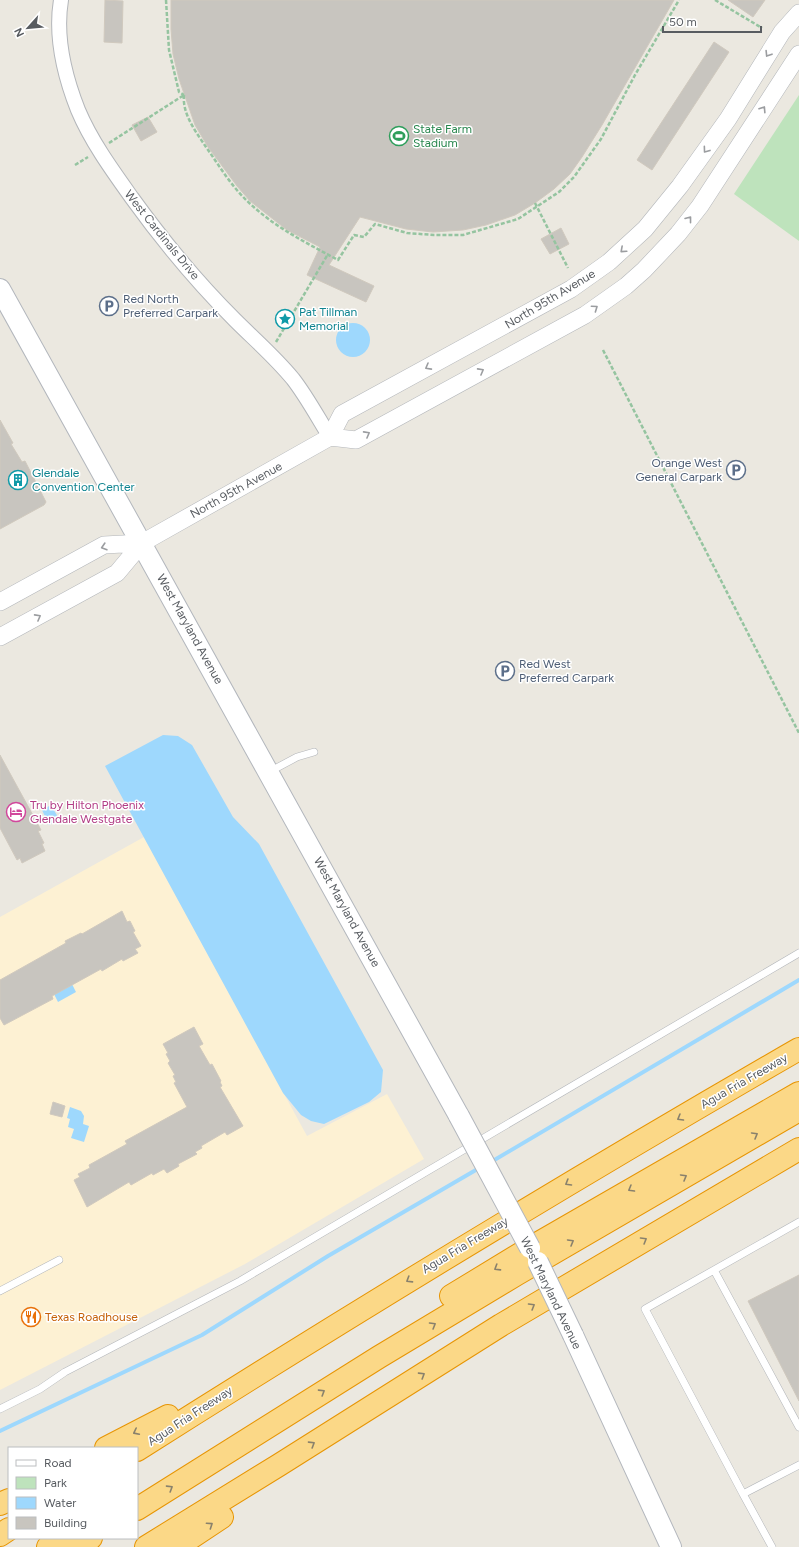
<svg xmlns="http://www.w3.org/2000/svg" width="799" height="1547" font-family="Figtree,sans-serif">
<rect width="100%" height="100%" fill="#ebe8e0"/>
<!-- commercial -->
<path fill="#fdf1d3" d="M144,837L307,1136L387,1094L424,1159L245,1264L0,1390V917Z"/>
<!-- green -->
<path fill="#bee3bc" d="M799,95V241L734,194Z"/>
<!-- water -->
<path fill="#9ed8fd" d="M336 340a17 17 0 1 1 34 0a17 17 0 1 1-34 0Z
M163,735L178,736L192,745L233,817L259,844L383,1070L381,1092L369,1102L324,1124L311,1121L301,1115L283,1093L105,766Z
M51,805L59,819L49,825L42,810Z
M71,982L76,992L58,1002L53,992Z
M70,1107L81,1111L84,1116L83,1124L89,1126L84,1142L71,1138L74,1129L68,1127L70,1119L67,1118Z"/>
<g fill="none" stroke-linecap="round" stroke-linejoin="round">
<!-- stream -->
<path stroke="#9ed8fd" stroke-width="4" d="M491,1162L799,980
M0,1431L202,1335L328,1256L481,1167"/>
</g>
<!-- building -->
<path fill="#c8c5bf" stroke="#d0c9be" d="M105,0L123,1L122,43L104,42Z
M171,0H674L602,125L582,157L570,174L554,189L535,203L515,215L486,225L463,230L433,232L406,229L360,217L329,265L374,286L366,302L307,275L320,247L287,230L250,201L237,186L208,147L195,125L179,79L173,54L171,29Z
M728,0H765L753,17Z
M714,42L729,52L652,170L637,160Z
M148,117L157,132L141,141L132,125Z
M561,228L569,244L550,254L541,239Z
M0,420L13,443L11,444L22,462L25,461L46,502L44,505L0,529Z
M0,755L41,830L38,831L44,843L42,844L45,851L22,863L20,858L17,860L0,828Z
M122,911L127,922L130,921L135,931L133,932L141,946L135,949L138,953L123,961L122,959L102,971L101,969L52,996L53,999L4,1025L0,1018V980L66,943L65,941L81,933L82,934Z
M194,1027L203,1044L199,1046L210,1065L212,1064L221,1081L220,1082L222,1086L220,1087L243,1126L227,1135L225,1132L201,1146L202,1148L195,1152L197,1154L178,1164L179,1166L167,1173L164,1169L153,1175L152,1173L131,1185L129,1182L87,1207L74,1180L80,1177L78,1174L90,1168L89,1165L127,1144L125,1141L187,1107L174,1083L176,1082L173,1076L175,1075L168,1063L170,1061L166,1054L168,1053L163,1044Z
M53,1102L65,1106L62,1117L50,1114Z
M799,1275V1401L748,1301Z"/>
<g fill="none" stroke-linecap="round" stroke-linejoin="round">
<!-- service casing -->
<g stroke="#b3b6ba" stroke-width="8">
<path id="service" d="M269,772L297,757L314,752
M799,1222L645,1309L743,1494L799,1465
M714,1270L799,1427
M0,1291L59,1260
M0,1409L40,1389L65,1372L240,1281L799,953
M743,1494L772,1547"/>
</g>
<!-- minor casing -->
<g stroke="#b3b6ba" stroke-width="16">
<path id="minor" d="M61,0C55,36 65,77 78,110C91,141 112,170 132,198C163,241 197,282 235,320C255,340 275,357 293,379C307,397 318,418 330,437"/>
</g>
<!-- tertiary casing -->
<g stroke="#b3b6ba" stroke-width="18">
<path id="tertiary" d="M330,437L356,440L585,315L626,286L644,270L678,234L700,206L799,54
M0,602L104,545L142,543
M0,637L117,573L142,543L330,437L342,414L571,289L609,262L645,229L680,186L728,119L782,32L799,13"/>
</g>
<!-- secondary casing -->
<g stroke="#b3b7bd" stroke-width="22">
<path id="secondary" d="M0,289L459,1116
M573,1335L671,1547"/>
</g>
<!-- motorway casing -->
<g stroke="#e79504" stroke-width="24">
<path id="motorway" d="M451,1296L530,1248L799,1093
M106,1448L168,1416
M137,1450C355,1312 575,1178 799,1049
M0,1504L9,1500
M137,1509L379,1357L517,1274L799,1110
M0,1535L9,1529
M48,1547L62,1538
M77,1547L91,1538
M146,1547L279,1465L501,1325L799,1149
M177,1547L222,1517"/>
</g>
<!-- path -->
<path stroke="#95c4a0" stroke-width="2.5" stroke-dasharray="4 2" stroke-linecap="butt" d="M166,0L169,50L179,92L184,95
M715,0L762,28
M184,95C182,114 196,132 206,147C216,161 225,176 236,189C264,222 301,240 338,260L354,235L364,237L375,224L407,233L434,235H463L518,219L559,192L574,177L601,139L635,75L679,0
M109,143L184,95
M75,165L88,157
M535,203L568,268
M276,342L328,254
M603,350L799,733"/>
<!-- service -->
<use href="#service" stroke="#fff" stroke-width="7"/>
<!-- minor -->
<use href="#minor" stroke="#fff" stroke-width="14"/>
<!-- tertiary -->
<use href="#tertiary" stroke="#fff" stroke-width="17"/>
<!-- secondary -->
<use href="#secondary" stroke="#fff" stroke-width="20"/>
<!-- motorway -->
<use href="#motorway" stroke="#fbd887" stroke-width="22"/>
<!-- secondary-bridge casing -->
<g stroke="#b3b7bd" stroke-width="22" stroke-linecap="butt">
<path id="secondary-bridge" d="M459,1116L530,1248
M538,1262L573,1335"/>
</g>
<!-- secondary-bridge -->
<use href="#secondary-bridge" stroke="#fff" stroke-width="20"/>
</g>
<!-- one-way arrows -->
<defs><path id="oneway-chevron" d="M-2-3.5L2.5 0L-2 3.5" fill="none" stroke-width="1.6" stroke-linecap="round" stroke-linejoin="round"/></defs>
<g stroke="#9b9da0">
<use href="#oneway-chevron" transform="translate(768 54) rotate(122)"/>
<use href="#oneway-chevron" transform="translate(763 109) rotate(-57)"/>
<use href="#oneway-chevron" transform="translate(706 150) rotate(126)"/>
<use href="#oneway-chevron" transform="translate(689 219) rotate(-52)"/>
<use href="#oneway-chevron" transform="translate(623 250) rotate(138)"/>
<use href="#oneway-chevron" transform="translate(595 308) rotate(-35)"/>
<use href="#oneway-chevron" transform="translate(428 367) rotate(151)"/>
<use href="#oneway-chevron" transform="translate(481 371) rotate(-29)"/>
<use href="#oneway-chevron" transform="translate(367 434) rotate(-29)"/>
<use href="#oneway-chevron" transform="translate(104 547) rotate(163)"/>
<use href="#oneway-chevron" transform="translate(38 617) rotate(-29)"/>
</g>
<g stroke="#89816c">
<use href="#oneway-chevron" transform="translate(680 1118) rotate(150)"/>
<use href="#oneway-chevron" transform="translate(755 1135) rotate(-30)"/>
<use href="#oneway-chevron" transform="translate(684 1177) rotate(-30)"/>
<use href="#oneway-chevron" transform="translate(568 1183) rotate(149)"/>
<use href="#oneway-chevron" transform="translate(631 1189) rotate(150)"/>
<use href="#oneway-chevron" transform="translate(644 1240) rotate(-31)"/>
<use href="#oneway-chevron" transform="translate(571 1242) rotate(-30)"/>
<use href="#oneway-chevron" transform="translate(497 1268) rotate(148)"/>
<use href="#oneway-chevron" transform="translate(409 1280) rotate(148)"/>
<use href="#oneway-chevron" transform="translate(532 1306) rotate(-31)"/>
<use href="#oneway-chevron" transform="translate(433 1325) rotate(-31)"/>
<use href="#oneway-chevron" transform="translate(422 1375) rotate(-32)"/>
<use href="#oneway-chevron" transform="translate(322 1392) rotate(-32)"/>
<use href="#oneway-chevron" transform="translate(136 1432) rotate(153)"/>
<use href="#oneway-chevron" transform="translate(312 1444) rotate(-32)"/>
<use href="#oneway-chevron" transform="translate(170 1488) rotate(-32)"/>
<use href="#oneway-chevron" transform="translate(210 1525) rotate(-34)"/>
</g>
<!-- icons -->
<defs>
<g id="stadium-ring" transform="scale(1)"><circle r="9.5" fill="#fff" stroke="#2e9e5b" stroke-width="1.5"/><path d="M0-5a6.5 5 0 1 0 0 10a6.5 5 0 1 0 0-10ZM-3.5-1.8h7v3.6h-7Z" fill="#2e9e5b"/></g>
<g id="parking-ring" transform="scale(1)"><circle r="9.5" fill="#fff" stroke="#5c6f8a" stroke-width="1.5"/><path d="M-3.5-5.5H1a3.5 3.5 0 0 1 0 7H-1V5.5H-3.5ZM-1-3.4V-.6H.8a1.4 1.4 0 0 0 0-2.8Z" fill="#5c6f8a"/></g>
<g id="sight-ring" transform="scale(1)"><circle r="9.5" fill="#fff" stroke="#0f9aa8" stroke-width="1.5"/><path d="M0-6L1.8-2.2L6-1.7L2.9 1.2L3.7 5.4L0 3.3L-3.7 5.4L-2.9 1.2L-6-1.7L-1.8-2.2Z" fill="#0f9aa8"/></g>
<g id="building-ring" transform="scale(1)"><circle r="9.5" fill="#fff" stroke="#0f9aa8" stroke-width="1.5"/><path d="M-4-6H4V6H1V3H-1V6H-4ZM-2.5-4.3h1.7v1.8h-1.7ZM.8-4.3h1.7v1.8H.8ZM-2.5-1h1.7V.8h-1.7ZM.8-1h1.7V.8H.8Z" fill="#0f9aa8"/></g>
<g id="hotel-ring" transform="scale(1)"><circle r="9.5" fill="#fff" stroke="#d1479c" stroke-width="1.5"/><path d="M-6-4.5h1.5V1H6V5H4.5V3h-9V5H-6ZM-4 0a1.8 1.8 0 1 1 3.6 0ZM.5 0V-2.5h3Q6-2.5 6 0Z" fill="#d1479c"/></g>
<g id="restaurant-ring" transform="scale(1)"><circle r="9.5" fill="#fff" stroke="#e8710a" stroke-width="1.5"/><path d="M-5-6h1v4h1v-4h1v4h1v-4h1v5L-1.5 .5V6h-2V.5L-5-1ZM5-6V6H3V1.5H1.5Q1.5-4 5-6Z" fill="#e8710a"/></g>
</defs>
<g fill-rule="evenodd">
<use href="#stadium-ring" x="399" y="136"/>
<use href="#parking-ring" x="109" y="306"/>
<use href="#sight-ring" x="285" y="319"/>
<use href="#parking-ring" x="736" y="470"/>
<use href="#building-ring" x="18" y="480"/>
<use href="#parking-ring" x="505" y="671"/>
<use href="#hotel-ring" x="16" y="812"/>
<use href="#restaurant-ring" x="31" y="1317"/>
</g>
<g text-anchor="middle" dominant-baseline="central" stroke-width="3" stroke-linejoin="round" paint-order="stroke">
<!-- leisure labels -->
<g font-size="12" fill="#27864d" stroke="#fff" text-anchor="start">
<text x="413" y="129">State Farm<tspan x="413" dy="14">Stadium</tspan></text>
</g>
<!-- street labels -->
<g font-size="12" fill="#585c61" stroke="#fff">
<text transform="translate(162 235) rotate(51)">West Cardinals Drive</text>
<text transform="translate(550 299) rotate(-31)">North 95th Avenue</text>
<text transform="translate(236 490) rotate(-29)">North 95th Avenue</text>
<text transform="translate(190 629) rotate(61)">West Maryland Avenue</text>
<text transform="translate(347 912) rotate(61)">West Maryland Avenue</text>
<text transform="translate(744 1081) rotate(-30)">Agua Fria Freeway</text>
<text transform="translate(465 1245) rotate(-31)">Agua Fria Freeway</text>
<text transform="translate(551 1293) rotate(64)">West Maryland Avenue</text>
<text transform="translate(190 1416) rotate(-33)">Agua Fria Freeway</text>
</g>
<!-- service labels -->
<g font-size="12" fill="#4e5e75" stroke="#fff" text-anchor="start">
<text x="123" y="299">Red North<tspan x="123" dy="14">Preferred Carpark</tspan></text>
<text x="722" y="463" text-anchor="end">Orange West<tspan x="722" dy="14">General Carpark</tspan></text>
<text x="519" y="664">Red West<tspan x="519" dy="14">Preferred Carpark</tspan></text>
</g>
<!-- culture labels -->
<g font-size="12" fill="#0d838f" stroke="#fff" text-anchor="start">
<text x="299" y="312">Pat Tillman<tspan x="299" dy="14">Memorial</tspan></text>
<text x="32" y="473">Glendale<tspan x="32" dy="14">Convention Center</tspan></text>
</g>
<!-- hotel labels -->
<g font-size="12" fill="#b23c85" stroke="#fff" text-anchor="start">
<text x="30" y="805">Tru by Hilton Phoenix<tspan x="30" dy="14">Glendale Westgate</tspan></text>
</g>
<!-- food labels -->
<g font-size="12" fill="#c56008" stroke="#fff" text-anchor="start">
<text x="45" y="1317">Texas Roadhouse</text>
</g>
</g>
<!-- legend -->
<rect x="8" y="1447" width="130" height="92" fill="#ffffff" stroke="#bcbec0"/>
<rect x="16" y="1460" width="20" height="6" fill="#ffffff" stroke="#bcbec0"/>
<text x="44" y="1467" font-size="12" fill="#585c61">Road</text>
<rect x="16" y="1477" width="20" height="12" fill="#bee3bc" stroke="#bcbec0"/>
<text x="44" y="1487" font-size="12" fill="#585c61">Park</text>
<rect x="16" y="1497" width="20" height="12" fill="#9ed8fd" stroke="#bcbec0"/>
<text x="44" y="1507" font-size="12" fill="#585c61">Water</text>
<rect x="16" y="1517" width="20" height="12" fill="#c8c5bf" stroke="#bcbec0"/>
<text x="44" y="1527" font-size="12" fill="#585c61">Building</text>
<!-- north arrow -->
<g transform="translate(28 28) rotate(243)" stroke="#ffffff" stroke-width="3" paint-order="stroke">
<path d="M0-3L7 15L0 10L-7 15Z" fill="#585c61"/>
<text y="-6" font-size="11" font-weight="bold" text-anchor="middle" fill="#585c61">N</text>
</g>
<!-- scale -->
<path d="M663 26v6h98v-6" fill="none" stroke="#585c61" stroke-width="2"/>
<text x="669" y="26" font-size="12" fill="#585c61" stroke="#ffffff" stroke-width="3" paint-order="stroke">50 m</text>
</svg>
